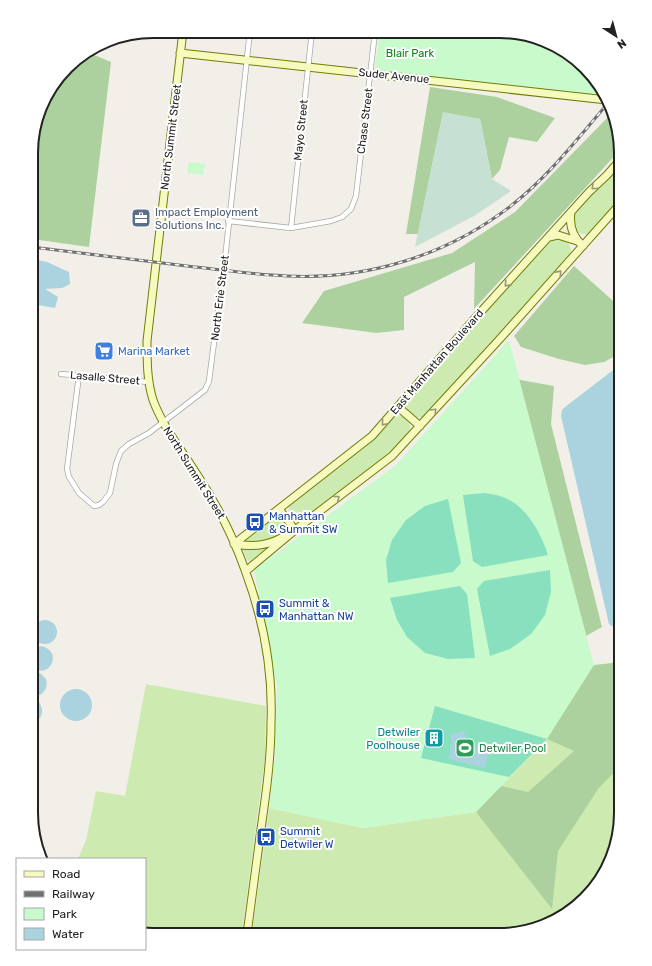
<svg xmlns="http://www.w3.org/2000/svg" width="652" height="966" font-family="Rubik,sans-serif">
<rect width="100%" height="100%" fill="#f2efe9"/>
<!-- grass -->
<path fill="#cdebb0" d="M621,164V198C614,207 600,226 592,232C584,237 577,233 573,227L574,213Z
M556,238C567,239 571,243 571,255L487,349L423,417L416,418C410,414 402,409 406,402L547,243Z
M399,416L403,417L408,420L410,426V432L393,450L382,460L306,518C294,525 284,515 291,503L375,438L392,419Z
M276,518L282,521L285,526L284,534L272,540L244,543L243,541L272,519Z
M275,544L253,562H250L247,560L243,550V548L258,549Z
M146,684L266,706L265,758L242,934H145V859H78L86,840L96,791L125,796Z
M621,737V821L600,881L573,910L546,926L499,935L252,934L269,808L363,828L476,812L547,739Z"/>
<!-- forest -->
<path fill="#add19e" d="M92,54L111,62L89,247L32,239V137L47,92L72,62Z
M430,87L497,97L555,118L537,142L509,137L500,170L492,179L480,119L443,113L418,234H406Z
M613,112L620,150L474,309L475,262L404,297V330L376,333L302,323L324,291L452,253L515,212Z
M574,266L621,308V353L604,362L585,365L559,359L521,347L514,336Z
M493,375L554,386L551,424L602,627L570,645Z
M621,662V765L598,789L558,851L552,909L476,812L501,786L528,792L574,751L547,739L499,725L594,665Z"/>
<!-- wetland -->
<path fill="#c6e0d4" d="M443,112L480,119L492,179L511,191L474,216L415,247Z"/>
<!-- park -->
<path fill="#c8facc" d="M379,32H515L573,56L605,98L441,81V78L375,70Z
M189,162L205,164L203,175L187,173Z
M509,340L594,665L547,739L476,812L363,828L269,808L275,758L277,687L254,570L396,465Z"/>
<!-- pitch -->
<path fill="#88e0be" d="M484,493C491,494 499,495 505,498C527,507 541,533 548,555L482,567L473,561L463,495Z
M448,499L461,563L453,572L388,583L386,560L392,540L406,520L425,506Z
M550,570L551,592L545,615L531,634L510,649L490,656L477,589L484,581Z
M460,586L467,594L475,658L448,659L425,653L407,637L397,620L390,598Z
M435,706L547,739L509,777L421,758Z"/>
<!-- water -->
<path fill="#aad3df" d="M32,259L47,262L69,272L70,284L62,288L45,289L58,297L55,308L32,304Z
M621,364V626C616,627 613,628 609,624L561,416L562,410L565,407Z
M33 632a12 12 0 1 1 24 0a12 12 0 1 1-24 0Z
M42,646C65,653 47,682 31,666V651L35,648Z
M31,672L40,673L46,679C49,689 42,698 31,696Z
M60 705a16 16 0 1 1 32 0a16 16 0 1 1-32 0Z
M32,698L39,702C45,711 42,721 31,723Z
M464,731L468,746L489,751L485,768L448,759L452,742L450,735Z"/>
<g fill="none" stroke-linecap="round" stroke-linejoin="round">
<!-- street casing -->
<g stroke="#a9a9a9" stroke-width="6">
<path id="street" d="M228,221L291,228L331,221L342,217L351,209L356,196L375,32
M291,228L312,31
M61,374L149,382
M79,375L67,469L69,477L79,493L94,506L99,505L103,502L110,493L116,464L121,451L129,444L149,433L205,390L209,381L226,250L250,31"/>
</g>
<!-- secondary casing -->
<g stroke="#707d05" stroke-width="9">
<path id="secondary" d="M183,31L147,341C147,361 147,381 153,400C163,427 181,449 196,473C216,503 233,536 245,570C263,618 273,672 271,723C271,759 266,794 261,829C256,864 252,899 247,934
M180,53L607,100
M571,212C569,225 573,237 583,246
M549,237L558,235L577,241
M398,407L420,426
M279,509L295,530
M234,544L372,436L477,316L589,192L607,175L621,159
M234,544C253,547 267,546 283,537
M246,571L295,530L392,456L497,342L621,203"/>
</g>
<!-- street -->
<use href="#street" stroke="#fff" stroke-width="4.5"/>
<!-- secondary -->
<use href="#secondary" stroke="#f7fabf" stroke-width="7"/>
<!-- rail casing -->
<g stroke="#707070" stroke-width="3">
<path id="rail" d="M32,247C86,254 140,260 195,267C225,270 256,275 287,276C368,280 448,255 512,205C549,176 578,138 609,102"/>
</g>
<!-- rail -->
<use href="#rail" stroke="#fff" stroke-width="1.5" stroke-dasharray="4.5" stroke-linecap="butt"/>
</g>
<!-- one-way arrows -->
<defs><path id="oneway-chevron" d="M-2-3.5L2.5 0L-2 3.5" fill="none" stroke-width="1.6" stroke-linecap="round" stroke-linejoin="round"/></defs>
<g stroke="#979978">
<use href="#oneway-chevron" transform="translate(594 187) rotate(137)"/>
<use href="#oneway-chevron" transform="translate(559 273) rotate(-48)"/>
<use href="#oneway-chevron" transform="translate(507 284) rotate(132)"/>
<use href="#oneway-chevron" transform="translate(434 411) rotate(-47)"/>
<use href="#oneway-chevron" transform="translate(384 423) rotate(131)"/>
<use href="#oneway-chevron" transform="translate(337 498) rotate(-38)"/>
</g>
<!-- icons -->
<defs>
<g id="office-square" transform="scale(1)"><rect x="-9" y="-9" width="18" height="18" rx="4" fill="#5c6f8a" stroke="#fff"/><path d="M-6-3h4V-5.5h4V-3h4V5H-6ZM-1-4.5V-3h2v-1.5ZM-6 0V1H6V0Z" fill="#fff"/></g>
<g id="supermarket-square" transform="scale(1)"><rect x="-9" y="-9" width="18" height="18" rx="4" fill="#3f7fe0" stroke="#fff"/><path d="M-6-5.5h2.5l.6 2H6L4.5 2H-2.5L-4.4-4H-6ZM-1.5 3.2a1.3 1.3 0 1 0 .1 0ZM3 3.2a1.3 1.3 0 1 0 .1 0Z" fill="#fff"/></g>
<g id="bus-square" transform="scale(1)"><rect x="-9" y="-9" width="18" height="18" rx="4" fill="#1a4fb4" stroke="#fff"/><path d="M-5-6H5V4H4V6H2V4H-2V6H-4V4H-5ZM-3.5-4V0h7V-4ZM-3.5 1.2v1.5H-2V1.2ZM2 1.2v1.5H3.5V1.2Z" fill="#fff"/></g>
<g id="building-square" transform="scale(1)"><rect x="-9" y="-9" width="18" height="18" rx="4" fill="#0f9aa8" stroke="#fff"/><path d="M-4-6H4V6H1V3H-1V6H-4ZM-2.5-4.3h1.7v1.8h-1.7ZM.8-4.3h1.7v1.8H.8ZM-2.5-1h1.7V.8h-1.7ZM.8-1h1.7V.8H.8Z" fill="#fff"/></g>
<g id="stadium-square" transform="scale(1)"><rect x="-9" y="-9" width="18" height="18" rx="4" fill="#2e9e5b" stroke="#fff"/><path d="M0-5a6.5 5 0 1 0 0 10a6.5 5 0 1 0 0-10ZM-3.5-1.8h7v3.6h-7Z" fill="#fff"/></g>
</defs>
<g fill-rule="evenodd">
<use href="#office-square" x="141" y="218"/>
<use href="#supermarket-square" x="104" y="351"/>
<use href="#bus-square" x="255" y="522"/>
<use href="#bus-square" x="265" y="609"/>
<use href="#building-square" x="434" y="738"/>
<use href="#stadium-square" x="465" y="748"/>
<use href="#bus-square" x="266" y="837"/>
</g>
<g text-anchor="middle" dominant-baseline="central" stroke-width="4" stroke-linejoin="round" paint-order="stroke">
<!-- park labels -->
<g font-size="11" fill="#0c8416" stroke="#fff">
<text x="410" y="53">Blair Park</text>
</g>
<!-- street labels -->
<g font-size="11" fill="#222" stroke="#fff">
<text transform="translate(394 76) rotate(6)">Suder Avenue</text>
<text transform="translate(365 121) rotate(-83)">Chase Street</text>
<text transform="translate(301 130) rotate(-84)">Mayo Street</text>
<text transform="translate(171 137) rotate(-83)">North Summit Street</text>
<text transform="translate(220 298) rotate(-83)">North Erie Street</text>
<text transform="translate(437 362) rotate(-49)">East Manhattan Boulevard</text>
<text transform="translate(105 378) rotate(5)">Lasalle Street</text>
<text transform="translate(194 473) rotate(58)">North Summit Street</text>
</g>
<!-- service labels -->
<g font-size="11" fill="#4e5e75" stroke="#fff" text-anchor="start">
<text x="155" y="212">Impact Employment<tspan x="155" dy="13">Solutions Inc.</tspan></text>
</g>
<!-- shop labels -->
<g font-size="11" fill="#366cbe" stroke="#fff" text-anchor="start">
<text x="118" y="351">Marina Market</text>
</g>
<!-- transit labels -->
<g font-size="11" fill="#164399" stroke="#fff" text-anchor="start">
<text x="269" y="516">Manhattan<tspan x="269" dy="13">&amp; Summit SW</tspan></text>
<text x="279" y="603">Summit &amp;<tspan x="279" dy="13">Manhattan NW</tspan></text>
<text x="280" y="831">Summit<tspan x="280" dy="13">Detwiler W</tspan></text>
</g>
<!-- culture labels -->
<g font-size="11" fill="#0d838f" stroke="#fff" text-anchor="end">
<text x="420" y="732">Detwiler<tspan x="420" dy="13">Poolhouse</tspan></text>
</g>
<!-- leisure labels -->
<g font-size="11" fill="#27864d" stroke="#fff" text-anchor="start">
<text x="479" y="748">Detwiler Pool</text>
</g>
</g>
<!-- crop -->
<path d="M0 0H652V966H0ZM153 38H499A115 115 0 0 1 614 153V813A115 115 0 0 1 499 928H153A115 115 0 0 1 38 813V153A115 115 0 0 1 153 38Z" fill="#fff" fill-rule="evenodd"/>
<path fill="none" stroke="#222" stroke-width="2" d="M153 38H499A115 115 0 0 1 614 153V813A115 115 0 0 1 499 928H153A115 115 0 0 1 38 813V153A115 115 0 0 1 153 38Z"/>
<!-- legend -->
<rect x="16" y="858" width="130" height="92" fill="#ffffff" stroke="#a7a7a7"/>
<rect x="24" y="871" width="20" height="6" fill="#f7fabf" stroke="#a7a7a7"/>
<text x="52" y="878" font-size="12" fill="#222222">Road</text>
<rect x="24" y="891" width="20" height="6" fill="#707070" stroke="#a7a7a7"/>
<text x="52" y="898" font-size="12" fill="#222222">Railway</text>
<rect x="24" y="908" width="20" height="12" fill="#c8facc" stroke="#a7a7a7"/>
<text x="52" y="918" font-size="12" fill="#222222">Park</text>
<rect x="24" y="928" width="20" height="12" fill="#aad3df" stroke="#a7a7a7"/>
<text x="52" y="938" font-size="12" fill="#222222">Water</text>
<!-- north arrow -->
<g transform="translate(616 36) rotate(144)" stroke="#ffffff" stroke-width="3" paint-order="stroke">
<path d="M0-3L7 15L0 10L-7 15Z" fill="#222222"/>
<text y="-6" font-size="11" font-weight="bold" text-anchor="middle" fill="#222222">N</text>
</g>
</svg>
